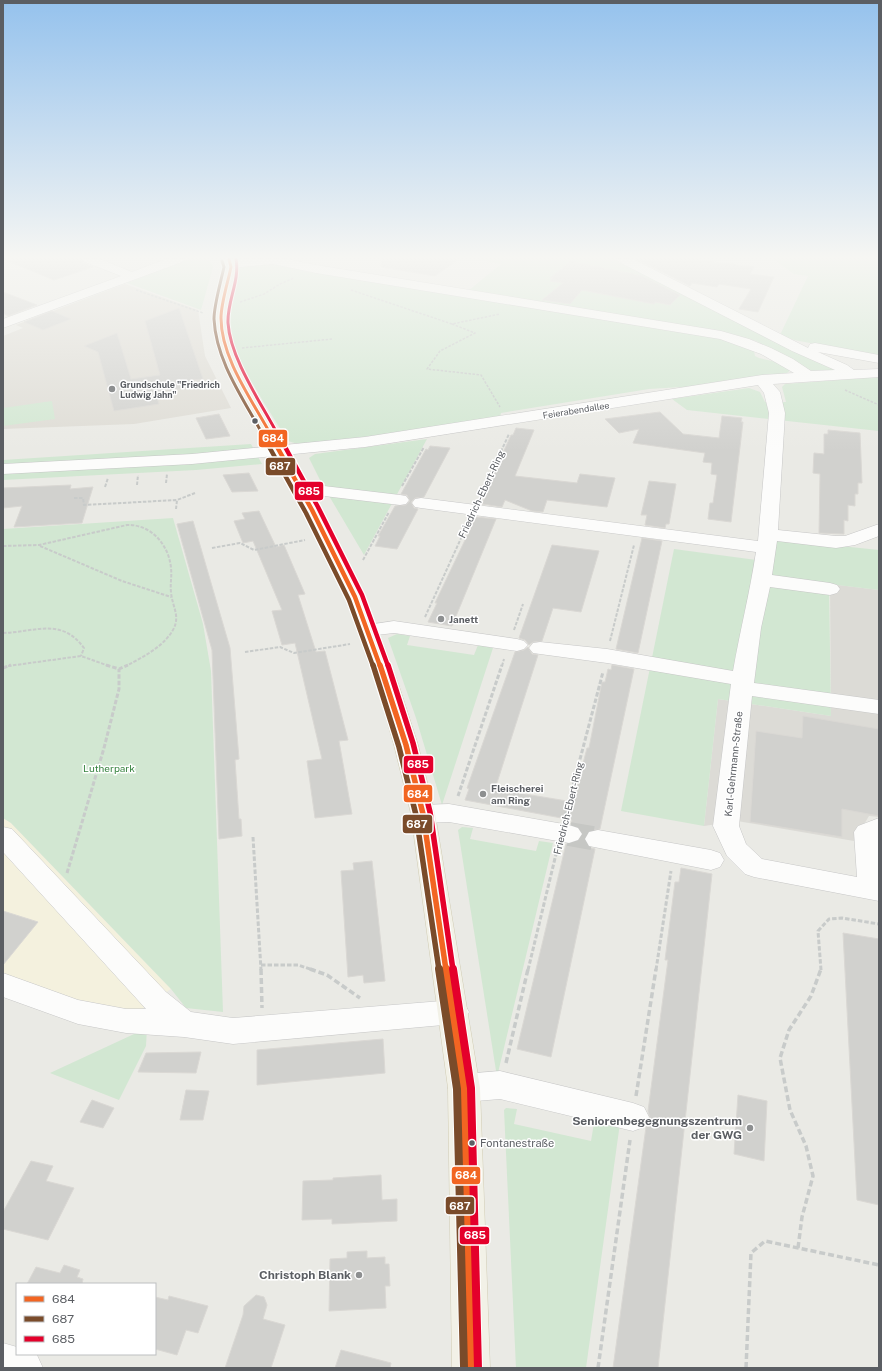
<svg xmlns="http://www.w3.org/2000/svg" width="882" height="1371" font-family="'Public Sans',sans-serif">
<rect width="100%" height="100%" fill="#eaeae5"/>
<!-- commercial -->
<path fill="#f4f1de" d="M3,818L11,823L171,989L139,1011L83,1002L3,975Z"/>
<!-- industrial -->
<path fill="#dcdbd6" d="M830,584L879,590V817L869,816L854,841L737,821L704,826L718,699L831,716Z"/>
<!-- education -->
<path fill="#dedcd5" d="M125,284L198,310L205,356L231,408L134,424L3,429V336L23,328L16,325Z"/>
<!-- green -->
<path fill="#d2e7d2" d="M190,259H205L210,261L213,267L201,310L127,283Z
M476,259H620L841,370L822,373L805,369L756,341L718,331L468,291L501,264Z
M773,259H879V356L794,340L780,335L808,276L794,274Z
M275,263L307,272L328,274L726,339L754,351L755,356L759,358L777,362L791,370L787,373L685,388L681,387L649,389L501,413L500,417C446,426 391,434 336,440C321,442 302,447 288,441C269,410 229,353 228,317C228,301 235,283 240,266Z
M879,377V431L687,410L672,399L749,388L760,392L765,402H786L782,387L785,384Z
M52,401L55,419L3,426V408Z
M427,439L364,555L322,484L309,458L315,454Z
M251,444L262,464L196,470L3,480V460Z
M173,518L203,624L211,671L223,1012L186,1008L171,989L11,823L3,818V529Z
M774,539L879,550V590L829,584L831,716L718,699L704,826L621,811L674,549L771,562Z
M397,634L410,636L407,645L474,655L478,645L493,648L442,805L416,718L388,638Z
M462,827L473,828L470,839L536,851L539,841L553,843L497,1077L458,830Z
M147,1028L146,1046L119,1100L50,1073Z
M506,1108L517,1109L514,1124L591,1141L595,1117L620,1123L586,1368H516L504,1110Z"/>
<!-- building -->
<path fill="#d1d1ce" stroke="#dad8d4" d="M82,259L84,263L93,267L54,280L5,260Z
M382,259H459L435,276L381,267Z
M637,259H692L738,265L754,267L750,274L774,277L758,312L739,309L751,289L719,284L717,287L692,283L690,286Z
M571,261L642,276L680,295L670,305L655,302L654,304L582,290L570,304L542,300L563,283L550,281L553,278H550Z
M3,292L37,305L8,316L3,313Z
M179,308L203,379L193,380L196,387L155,392L159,404L114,411L98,352L84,346L117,333L131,379L160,375L145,321Z
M52,311L71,319L43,330L24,322Z
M660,412L683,434L719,438L722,416L742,418L741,422H743L731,522L708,519L710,503H713L717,475L711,474L712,463L703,462L705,453L633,443L639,429L619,433L605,419Z
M219,414L230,436L206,439L196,418Z
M516,428L534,430L515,476L577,483L580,474L615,478L607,507L547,500L543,512L532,511L505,500L502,507L482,504L486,495H484L511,435H513Z
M828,430L860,433L862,483H858V494H855V506L848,505V521L844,520V534L819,533L820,474L813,473L814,453L824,454V434H828Z
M430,446L450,448L424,497L415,498L411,502L414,508L418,509L397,549L375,546L380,536H378L395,506L406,505L410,501L407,495L401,494L426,449L428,450Z
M249,473L258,491L232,492L223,475Z
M649,481L676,484L669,524H666L665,528L645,525L647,515H641Z
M71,485L70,489L93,487L82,523L14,527L22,506L3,508V488Z
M259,511L276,547L284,545L305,594L298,595L316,652L325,651L348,740L339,741L352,814L315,818L307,761L322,759L295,643L282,645L272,611L282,610L253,541L243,543L234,521L245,519L242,513Z
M476,517L496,519L452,626L428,622L437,603H435Z
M193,521L230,648L239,759L235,760L239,819H241L242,836L219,839L212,650L177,524Z
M642,538L662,541L638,653L616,649Z
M552,545L599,551L581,612L553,608L542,641L533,642L529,645L525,640L519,638Z
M528,647L532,654L538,655L495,789L573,802L587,748H589L602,682H605L608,669L611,670L612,665L634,669L600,829L589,831L584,838L588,847L595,849L551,1057L517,1049L566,844L578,841L583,833L578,827L571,824L572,820L465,800L469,789L467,788L515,652L524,650Z
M803,716L879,729V816L842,809V837L750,822L756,731L802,738Z
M372,861L385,981L364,983L363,975L348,977L341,871L354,870L353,863Z
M681,868L712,874L658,1368H613L646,1127L650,1118L648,1111L668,960H665L675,882H679Z
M3,911L38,922L3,965Z
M843,933L879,939V1205L857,1200Z
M383,1039L385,1073L257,1085V1050Z
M201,1052L196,1073L138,1072L146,1053Z
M186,1090L209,1091L203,1120H180Z
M738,1095L767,1101L764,1161L734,1154Z
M92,1100L114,1108L103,1128L80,1122Z
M31,1161L53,1166L46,1181L74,1188L48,1240L3,1229V1212Z
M381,1175L382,1200L397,1199V1221L332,1224V1219L302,1220L303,1181L333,1180V1178Z
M367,1251V1258L385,1257V1264H389L390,1286H385L386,1308L329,1311L330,1259L347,1258V1252Z
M64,1265L80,1270L77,1277L83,1279L82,1284H27L36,1267L60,1273Z
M256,1295L264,1297L267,1305L263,1319L285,1325L271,1368H225L243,1315L244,1306Z
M169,1296L208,1306L198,1333L186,1330L177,1355L155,1349V1297L168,1300Z
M341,1350L391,1363L390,1368H335Z"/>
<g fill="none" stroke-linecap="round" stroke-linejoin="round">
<!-- minor-tunnel -->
<path stroke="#c6c7c4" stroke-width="24" stroke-dasharray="24 12" stroke-linecap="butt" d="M569,834L598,839"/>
<!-- minor casing -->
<g stroke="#c7c7c7" stroke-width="1">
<path id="minor" d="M83,259H100L132,272L166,259H184L182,262L3,328V319L121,276L85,262Z
M243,259H287L316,265L721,331L749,339L771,348L793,359L811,371L835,370L792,351L619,262L617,259H633L808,348L810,344L815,343L879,355V363L818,352L847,365L854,370L879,369V377L773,384L780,392L785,413L778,530L836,536H845L879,524V536L855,545L836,548L777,541L772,575L830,583L837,585L840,589L837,593L830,595L770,587L761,628L754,683L879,700V714L752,696L739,826L746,844L762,859L857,877L854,832L858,826L879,818V901L754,877L745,874L727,856L713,826L731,684L607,663L540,654L533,653L529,648L533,643L540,642L607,649L733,671C740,631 750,592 756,552L421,508L415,507L412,503L415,499L421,498L758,541L769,413L764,393L758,385L365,447L192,464L3,474V464L192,454L365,437L762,375L794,373L761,354L720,339L316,273L273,264L231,268L227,267L225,264L227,261Z
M324,486L400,495L406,496L409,500L406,504L400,505L324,496L301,497L295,496L292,492L295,488Z
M394,621L517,639L524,641L528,645L524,649L517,651L394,633L368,636L361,634L358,630L361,626Z
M449,804L569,825L578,828L582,834L578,840L569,843L449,822L423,823L414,820L411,814L414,808L423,805Z
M3,827L12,829L166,992L191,1012L233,1018L454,1000L464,1003L469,1012L464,1021L454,1024L233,1044L184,1037L126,1033L78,1024L3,997V973L78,1000L126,1009H146L3,852Z
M598,830L711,850L720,853L724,860L720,867L711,870L589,846L585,839L589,832Z
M500,1071L633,1103L644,1107L649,1117L644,1127L633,1131L500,1099L464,1102L453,1098L448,1088L453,1078L464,1074Z
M3,1343L17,1347V1354L37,1355L43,1368H3Z"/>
</g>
<!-- major casing -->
<g stroke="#d1ccb4" stroke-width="1">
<path id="major" d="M223,259H235L237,267L228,317L230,336L238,362L321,510L365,597L399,686L418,745L435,814L480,1088L490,1368H452L448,1088L411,814L394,745L377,686L345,597L303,510L224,362L216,336L214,317L225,267Z"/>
</g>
<!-- path-far3 -->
<path stroke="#c8cbca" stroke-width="1.5" stroke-dasharray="2.5 1.5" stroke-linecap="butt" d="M136,290L203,313
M351,290L452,324L500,314
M240,302L264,294L280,284L294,278
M452,324L475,333L440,351L427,369L481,375L500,407
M242,348L332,339
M845,390L879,405"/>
<!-- path-far2 -->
<path stroke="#c8cbca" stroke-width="2" stroke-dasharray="3.5 1.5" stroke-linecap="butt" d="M166,483L167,474
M137,485L138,475
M402,486L424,447
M105,487L108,478
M480,497L509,434
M74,498H83L84,505L177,500
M176,509L177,500L195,493
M3,546L39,545L127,525C151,524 169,545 171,568C172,576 170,584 171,592C172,606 180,615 174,628C165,646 143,657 126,666
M40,546L122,581L171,597
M212,548L240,543L254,550L305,540
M363,560L389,512
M425,617L468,523
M514,630L523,604
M3,633C36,632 61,617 84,648L81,656
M610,641L634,545
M245,652L280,647L294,653L350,644
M8,666L81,656L109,666
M502,666L504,659"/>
<!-- path-far1 -->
<path stroke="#c8cbca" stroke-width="3" stroke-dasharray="4.5 2" stroke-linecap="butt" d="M106,665L119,669L128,665
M3,668L11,665
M458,796L502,665
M565,816L603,672
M253,837L261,970
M67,873L104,748L119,689V669
M261,965H298L313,970
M528,970L557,850
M656,970L671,871
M821,970L818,931L829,919L842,918L879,924"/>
<!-- path -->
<path stroke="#c8cbca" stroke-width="3.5" stroke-dasharray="6 3" stroke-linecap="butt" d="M261,969L262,1008
M310,969L327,975L360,998
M506,1063L528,969
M636,1096L656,969
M798,1248L802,1217L813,1176L806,1146L790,1110L780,1058L789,1030L811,996L821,969
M598,1368L630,1140
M746,1368L751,1253L765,1241L879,1265"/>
<!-- minor -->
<use href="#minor" fill="#fcfcfb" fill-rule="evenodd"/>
<!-- major -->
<use href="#major" fill="#f2f1e7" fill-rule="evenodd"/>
<!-- bus-1-far3 casing -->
<g stroke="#fff" stroke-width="5">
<path id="bus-1-far3" d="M229,259L231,267C228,282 221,303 221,318C221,358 252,400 271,435"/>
</g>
<!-- bus-1-far2 casing -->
<g stroke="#fff" stroke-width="7">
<path id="bus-1-far2" d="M270,434L312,510L355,597L380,666"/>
</g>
<!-- bus-1-far1 casing -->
<g stroke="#fff" stroke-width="8">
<path id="bus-1-far1" d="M380,665L406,745L423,814L446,970"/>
</g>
<!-- bus-1 casing -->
<g stroke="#fff" stroke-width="10">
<path id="bus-1" d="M446,969L464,1088L471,1368"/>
</g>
<!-- bus-2-far3 casing -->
<g stroke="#fff" stroke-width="5">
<path id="bus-2-far3" d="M222,261L224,267C221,281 214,305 214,319C216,361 243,398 263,435"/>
</g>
<!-- bus-2-far2 casing -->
<g stroke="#fff" stroke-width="7">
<path id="bus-2-far2" d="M262,434L306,513L349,600L373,666"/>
</g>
<!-- bus-2-far1 casing -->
<g stroke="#fff" stroke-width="8">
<path id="bus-2-far1" d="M373,665L399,747L416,815L439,970"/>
</g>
<!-- bus-2 casing -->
<g stroke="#fff" stroke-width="10">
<path id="bus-2" d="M439,969L457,1089L464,1368"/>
</g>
<!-- bus-3-far3 casing -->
<g stroke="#fff" stroke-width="5">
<path id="bus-3-far3" d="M236,259C240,281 227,301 228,323C230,358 261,403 278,435"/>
</g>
<!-- bus-3-far2 casing -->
<g stroke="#fff" stroke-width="7">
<path id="bus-3-far2" d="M278,434L318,507L362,595L388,666"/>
</g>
<!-- bus-3-far1 casing -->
<g stroke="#fff" stroke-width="8">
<path id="bus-3-far1" d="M388,665L413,743L430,812L453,970"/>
</g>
<!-- bus-3 casing -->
<g stroke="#fff" stroke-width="10">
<path id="bus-3" d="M453,969L471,1088L478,1368"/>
</g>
<!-- bus-1-far3 -->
<use href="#bus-1-far3" stroke="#f26522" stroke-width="3"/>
<!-- bus-1-far2 -->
<use href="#bus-1-far2" stroke="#f26522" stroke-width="4.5"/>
<!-- bus-1-far1 -->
<use href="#bus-1-far1" stroke="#f26522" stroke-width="5.5"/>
<!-- bus-1 -->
<use href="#bus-1" stroke="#f26522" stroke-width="8"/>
<!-- bus-2-far3 -->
<use href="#bus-2-far3" stroke="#7a4b2a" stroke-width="3"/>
<!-- bus-2-far2 -->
<use href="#bus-2-far2" stroke="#7a4b2a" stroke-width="4.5"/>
<!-- bus-2-far1 -->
<use href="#bus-2-far1" stroke="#7a4b2a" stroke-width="5.5"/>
<!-- bus-2 -->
<use href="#bus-2" stroke="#7a4b2a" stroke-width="8"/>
<!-- bus-3-far3 -->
<use href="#bus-3-far3" stroke="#e4002b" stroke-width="3"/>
<!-- bus-3-far2 -->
<use href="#bus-3-far2" stroke="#e4002b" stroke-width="4.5"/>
<!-- bus-3-far1 -->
<use href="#bus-3-far1" stroke="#e4002b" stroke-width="5.5"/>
<!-- bus-3 -->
<use href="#bus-3" stroke="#e4002b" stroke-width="8"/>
</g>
<!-- sky -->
<linearGradient id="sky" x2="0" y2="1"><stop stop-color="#95c2ed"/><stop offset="0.57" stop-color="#f6f6f3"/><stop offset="1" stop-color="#f6f6f3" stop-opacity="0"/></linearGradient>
<rect width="882" height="451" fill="url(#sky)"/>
<!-- markers -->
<g fill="#8d8f90" stroke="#fff" stroke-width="1.5">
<circle cx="112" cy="389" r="4"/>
<circle cx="441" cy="619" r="4"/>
<circle cx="483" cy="794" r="4"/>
<circle cx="750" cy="1128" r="4"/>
<circle cx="359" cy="1275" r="4"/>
</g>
<g fill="#5b5e63" stroke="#fff" stroke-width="1.5">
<circle cx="255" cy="421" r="3.5"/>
<circle cx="472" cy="1143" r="3.5"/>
</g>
<g text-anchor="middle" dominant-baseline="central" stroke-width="3" stroke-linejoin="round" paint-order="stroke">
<!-- far-poi labels -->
<g font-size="9" font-weight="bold" fill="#5b5e63" stroke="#fff" text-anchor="start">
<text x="120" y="384">Grundschule "Friedrich<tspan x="120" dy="10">Ludwig Jahn"</tspan></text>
</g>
<!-- far-street labels -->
<g font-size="9" fill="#5b5e63" stroke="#fff">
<text transform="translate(576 410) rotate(-9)">Feierabendallee</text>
</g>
<!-- street labels -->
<g font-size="10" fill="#5b5e63" stroke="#fff">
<text transform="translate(481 494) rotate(-65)">Friedrich-Ebert-Ring</text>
<text transform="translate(733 764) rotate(-84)">Karl-Gehrmann-Straße</text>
<text transform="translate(568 808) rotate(-76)">Friedrich-Ebert-Ring</text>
</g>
<!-- poi labels -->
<g font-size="10" font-weight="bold" fill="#5b5e63" stroke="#fff" text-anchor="start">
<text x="449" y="619">Janett</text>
<text x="491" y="788">Fleischerei<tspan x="491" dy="12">am Ring</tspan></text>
</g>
<!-- park labels -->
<g font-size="10" fill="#388441" stroke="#fff">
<text x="109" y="768">Lutherpark</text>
</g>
<!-- near-bus labels -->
<g font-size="11" fill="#5b5e63" stroke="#fff" text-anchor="start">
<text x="480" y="1143">Fontanestraße</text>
</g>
<!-- near-poi labels -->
<g font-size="12" font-weight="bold" fill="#5b5e63" stroke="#fff" text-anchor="end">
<text x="742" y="1121">Seniorenbegegnungszentrum<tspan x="742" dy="14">der GWG</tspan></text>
<text x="351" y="1275">Christoph Blank</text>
</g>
</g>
<g stroke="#fff" stroke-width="1.5">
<rect x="258" y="429" width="30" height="19" rx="4" fill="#f26522"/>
<rect x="265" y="457" width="31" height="19" rx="4" fill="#7a4b2a"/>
<rect x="294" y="481" width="30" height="20" rx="4" fill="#e4002b"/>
<rect x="403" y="755" width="31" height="19" rx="4" fill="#e4002b"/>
<rect x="403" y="784" width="30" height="19" rx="4" fill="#f26522"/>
<rect x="402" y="814" width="31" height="20" rx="4" fill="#7a4b2a"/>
<rect x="451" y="1166" width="30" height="19" rx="4" fill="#f26522"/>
<rect x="445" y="1196" width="30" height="19" rx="4" fill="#7a4b2a"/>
<rect x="459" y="1226" width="31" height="19" rx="4" fill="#e4002b"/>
</g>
<g font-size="11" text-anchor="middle" font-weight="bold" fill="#fff">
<text x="273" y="442">684</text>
<text x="280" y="470">687</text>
<text x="309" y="495">685</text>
<text x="418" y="768">685</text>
<text x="418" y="798">684</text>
<text x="417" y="828">687</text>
<text x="466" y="1179">684</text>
<text x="460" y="1210">687</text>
<text x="475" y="1239">685</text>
</g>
<!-- border -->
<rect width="882" height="1371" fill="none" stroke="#5b5e63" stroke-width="8"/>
<!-- legend -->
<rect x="16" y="1283" width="140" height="72" fill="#ffffff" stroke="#bdbfc1"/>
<rect x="24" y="1296" width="20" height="6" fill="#f26522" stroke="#bdbfc1"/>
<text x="52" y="1303" font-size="12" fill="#5b5e63">684</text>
<rect x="24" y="1316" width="20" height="6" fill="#7a4b2a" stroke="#bdbfc1"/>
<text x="52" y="1323" font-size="12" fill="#5b5e63">687</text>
<rect x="24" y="1336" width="20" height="6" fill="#e4002b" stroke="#bdbfc1"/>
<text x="52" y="1343" font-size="12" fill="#5b5e63">685</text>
</svg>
